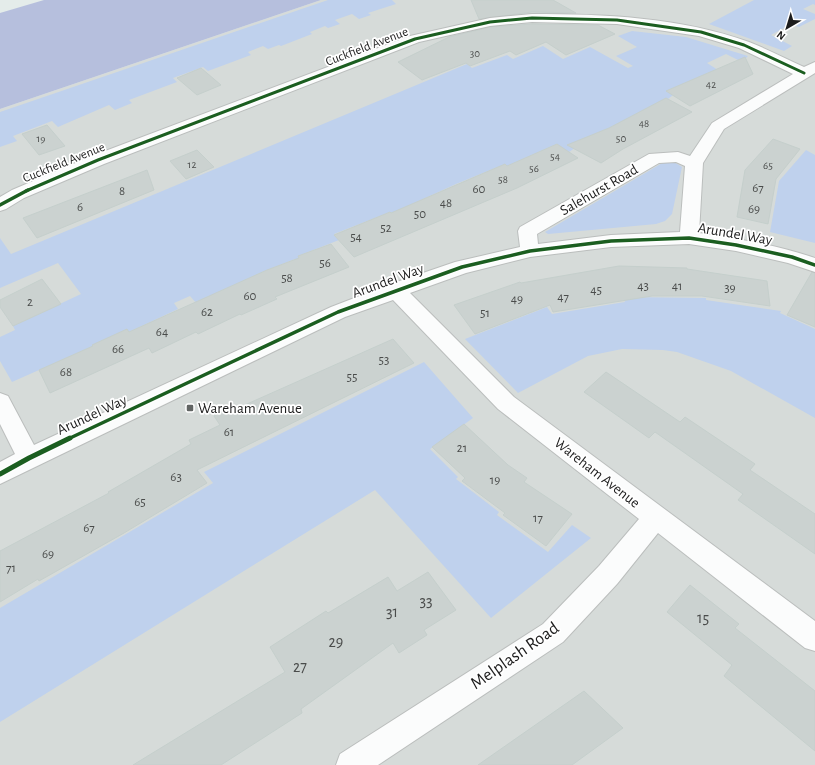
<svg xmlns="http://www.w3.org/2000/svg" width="815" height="765" font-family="'Alegreya Sans',sans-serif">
<rect width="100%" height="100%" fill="#e4ecea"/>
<!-- residential -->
<path fill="#d6dbd9" d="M321,0H815V765H0V109Z"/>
<!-- grass -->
<path fill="#bfd1ed" d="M328,0H392L396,4L368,13L371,15L359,19L352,14L335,20L340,24L328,28L325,26L310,32L312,34L281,46L279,45L268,49L263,46L248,52L251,55L208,71L203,67L173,78L177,82L129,100L132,103L115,110L109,105L58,127L52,121L13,136L17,141L0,147V112Z
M754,0H815V5L813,4L803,9L815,14V19L799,27L791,24L771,35L792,46L784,51L709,24Z
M632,31L686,37L748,56L742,62L726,54L707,63L718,70L667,91L673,95L668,99L666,98L620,124L597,133L569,152L557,144L514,163L509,168L505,164L456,184L399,210L392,213L390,212L334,234L339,240L298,256L300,260L296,261L295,259L262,272L263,275L258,277L256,275L197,304L190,296L174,303L178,309L129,332L127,329L93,345V346L12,382L0,361V337L15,330L13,326L81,294L58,263L0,288V238L11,254L467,64L472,68L507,55L513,59L543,46L563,59L590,47L628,68L633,66L616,56L637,47L618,36Z
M806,150L815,155V243L770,232L779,181Z
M664,162H674L682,167L672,214L665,221L656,224L559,233L548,234L545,232Z
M623,297L706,298V300L781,311L780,313L815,329V418L731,371L677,352L663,350L622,349L588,356L518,393L465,339L547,307L552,314L625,302Z
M424,362L473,418L430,449L458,477L456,479L499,512L497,515L548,552L572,525L591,538L491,618L375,490L0,722V608L213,483L204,472Z"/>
<!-- forest -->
<path fill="#b6bfdd" d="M44,0H321L0,109V13Z"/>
<!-- building -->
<path fill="#cbd2d0" stroke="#c5cfcc" d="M471,0H553L576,13L532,12L479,19Z
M532,24L598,25L615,34L566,55L546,42L516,55L510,51L470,66L466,63L422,80L398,62L449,37L490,27Z
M745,57L753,74L690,106L666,91Z
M201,68L221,85L197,95L177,78Z
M666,98L692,112L623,149L601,163L567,145L609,128Z
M47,125L65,146L39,155L22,134Z
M773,139L800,149L776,179L768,224L737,217L745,170Z
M557,144L578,158L517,188L354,257L334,235L390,212L391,213L505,164L507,166Z
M197,150L214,167L186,179L170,161Z
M147,170L154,190L37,238L23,218Z
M331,244L349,267L275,297L277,299L241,315L240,314L198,334L196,332L152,353L149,348L50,393L39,370L93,346L92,345L127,329L129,332L267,270L299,258L298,256Z
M619,266L687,268V269L767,281L770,306L702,296H652L553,312L550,305L475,334L454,305L520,282L521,283Z
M812,272L815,273V327L787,315Z
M42,279L61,304L13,326L0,307V300Z
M393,339L414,363L197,470L207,483L124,533L39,581L38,579L0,602V551L109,493L108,492L191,444L189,440L220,425L214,416L236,405L238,408Z
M606,372L680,422L685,417L755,464L750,470L815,514V554L738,500L743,494L655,432L649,438L584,392Z
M464,424L508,465L527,478L524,482L572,514L546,546L503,515L505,513L462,481L465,478L432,447Z
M428,572L456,610L424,630L427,635L399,653L393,643L301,709L302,713L221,765H133L285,672L270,647L326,611L328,613L388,577L397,591Z
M690,585L739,624L735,628L815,691V751L724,676L732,665L667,612Z
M584,691L623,728L572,765H478Z"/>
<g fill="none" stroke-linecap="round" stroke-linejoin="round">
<!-- minor casing -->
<g stroke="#bbbebd" stroke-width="2">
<path id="minor" d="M532,14C604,14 680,17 749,42C767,49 786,59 804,67L815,62V73L724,129L703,163L699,233C738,239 777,245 815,258V272L788,263L736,251L689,244L611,247L530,257L466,273L410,293L514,397L815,621V651L805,648L658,533L617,584L563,642L378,765H336L340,754L543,624L599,566L639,519L498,409L393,300L345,317L0,484V462L15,454L0,424V393L8,396L34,445L331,307L388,285L455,262L520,247L518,231L520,227L649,154L678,152L690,156L712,123L793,74L739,48L699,36L617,24L532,22L490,26L419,42L104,164L24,198L6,209L0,211V197L12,190L92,156L410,36L490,18ZM676,162L685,166L680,232L611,235L538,244L537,234L659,163Z"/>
</g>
<!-- minor -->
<use href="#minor" fill="#fbfcfc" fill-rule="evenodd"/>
<!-- cycleway-far2 casing -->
<g stroke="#fff" stroke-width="5">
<path id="cycleway-far2" d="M26,191L98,160L415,39L490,22L532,18L617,20L701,32L744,45L804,73"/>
</g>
<!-- cycleway-far1 casing -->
<g stroke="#fff" stroke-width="6">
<path id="cycleway-far1" d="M0,205L28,190
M68,439L338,312L462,267L530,251L611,241L689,238L736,245L792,257L815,265"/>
</g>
<!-- cycleway casing -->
<g stroke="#fff" stroke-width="8">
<path id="cycleway" d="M0,474L29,458L70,438"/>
</g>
<!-- cycleway-far2 -->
<use href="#cycleway-far2" stroke="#1b5e20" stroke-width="3"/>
<!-- cycleway-far1 -->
<use href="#cycleway-far1" stroke="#1b5e20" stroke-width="3.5"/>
<!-- cycleway -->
<use href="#cycleway" stroke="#1b5e20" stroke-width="5"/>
</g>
<!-- markers -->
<rect fill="#626564" stroke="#fff" stroke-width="1.5" x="186" y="404" width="8" height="8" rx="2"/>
<g text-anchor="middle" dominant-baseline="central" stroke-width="3.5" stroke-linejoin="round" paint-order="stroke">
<!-- far-number labels -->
<g font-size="11" fill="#4a4c4b">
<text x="475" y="53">30</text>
<text x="711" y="84">42</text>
<text x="644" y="123">48</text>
<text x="41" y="138">19</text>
<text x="621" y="138">50</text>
<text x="555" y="156">54</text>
<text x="192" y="164">12</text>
<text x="768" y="165">65</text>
<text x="534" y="168">56</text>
<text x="503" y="179">58</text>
</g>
<!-- far-street labels -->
<g font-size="13" fill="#1c1c1c" stroke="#fff">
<text transform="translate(367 47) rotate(-21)">Cuckfield Avenue</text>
<text transform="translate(64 163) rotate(-22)">Cuckfield Avenue</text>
</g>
<!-- number labels -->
<g font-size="13" fill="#4a4c4b">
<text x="758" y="188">67</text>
<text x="479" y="189">60</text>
<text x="122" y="191">8</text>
<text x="446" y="203">48</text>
<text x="80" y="207">6</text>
<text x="754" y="209">69</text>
<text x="420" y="214">50</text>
<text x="386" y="228">52</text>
<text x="356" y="237">54</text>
<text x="325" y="263">56</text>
<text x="287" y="278">58</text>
<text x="643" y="286">43</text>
<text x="677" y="286">41</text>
<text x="730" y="288">39</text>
<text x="596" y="290">45</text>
<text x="250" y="296">60</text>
<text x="563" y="297">47</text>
<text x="517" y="299">49</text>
<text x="30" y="302">2</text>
<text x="207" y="312">62</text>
<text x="485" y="313">51</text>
<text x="162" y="332">64</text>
<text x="118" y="349">66</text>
<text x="384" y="360">53</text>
<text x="66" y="372">68</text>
<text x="352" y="377">55</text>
<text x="229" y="432">61</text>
<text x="462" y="448">21</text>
<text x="176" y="477">63</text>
<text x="495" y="480">19</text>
<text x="140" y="502">65</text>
<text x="538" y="518">17</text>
<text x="89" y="528">67</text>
<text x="48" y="554">69</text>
<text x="11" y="568">71</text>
</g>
<!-- street labels -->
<g font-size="15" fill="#1c1c1c" stroke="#fff">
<text transform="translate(599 190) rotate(-30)">Salehurst Road</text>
<text transform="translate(735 234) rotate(10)">Arundel Way</text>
<text transform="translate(388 281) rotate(-20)">Arundel Way</text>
<text transform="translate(92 415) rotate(-25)">Arundel Way</text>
<text transform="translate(597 473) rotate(38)">Wareham Avenue</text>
</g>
<!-- poi labels -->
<g font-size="15" fill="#1c1c1c" stroke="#fff" text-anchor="start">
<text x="198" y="408">Wareham Avenue</text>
</g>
<!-- near-number labels -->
<g font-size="16" fill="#4a4c4b">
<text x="426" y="601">33</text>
<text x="392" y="612">31</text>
<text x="703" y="618">15</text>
<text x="336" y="642">29</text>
<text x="300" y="667">27</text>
</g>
<!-- near-street labels -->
<g font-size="18" fill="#1c1c1c" stroke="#fff">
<text transform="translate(515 656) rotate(-35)">Melplash Road</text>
</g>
</g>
<!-- north arrow -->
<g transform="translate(787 28) rotate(218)" stroke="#ffffff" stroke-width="3" paint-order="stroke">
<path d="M0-3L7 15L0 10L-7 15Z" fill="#1c1c1c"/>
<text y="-6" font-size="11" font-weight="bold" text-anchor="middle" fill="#1c1c1c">N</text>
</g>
</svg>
